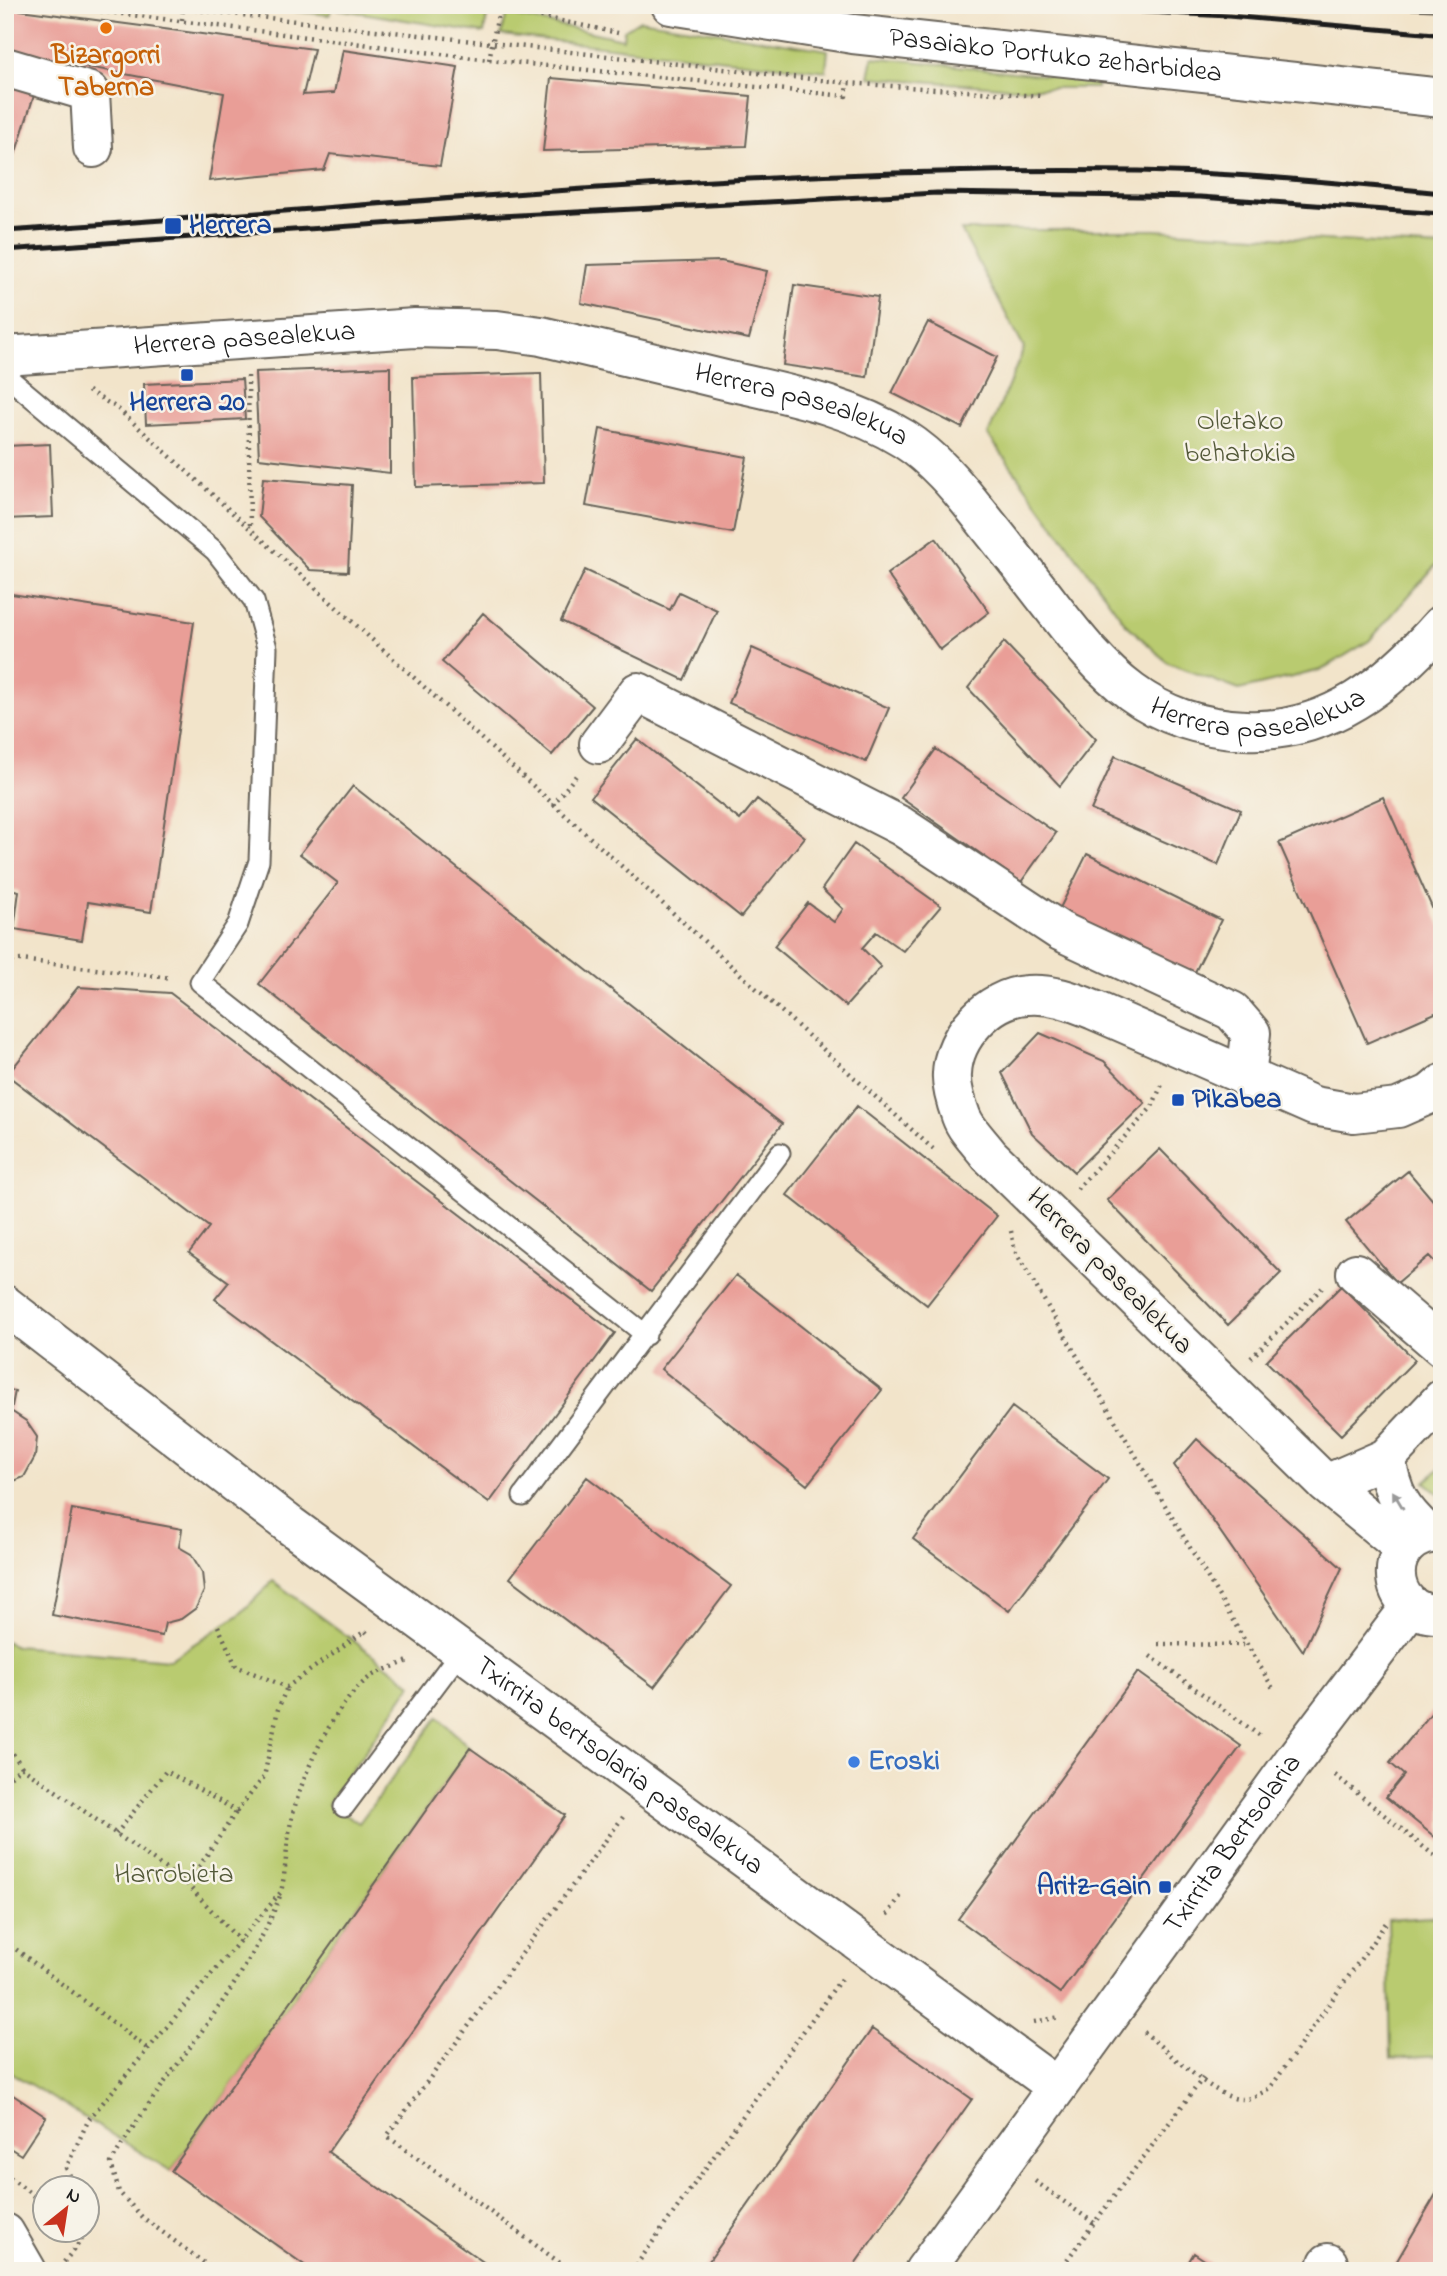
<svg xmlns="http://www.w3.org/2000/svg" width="1447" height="2276" font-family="'Indie Flower',sans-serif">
<rect width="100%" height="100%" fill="#f7f3e8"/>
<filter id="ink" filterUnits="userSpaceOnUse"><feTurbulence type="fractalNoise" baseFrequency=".0143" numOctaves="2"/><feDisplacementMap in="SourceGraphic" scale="14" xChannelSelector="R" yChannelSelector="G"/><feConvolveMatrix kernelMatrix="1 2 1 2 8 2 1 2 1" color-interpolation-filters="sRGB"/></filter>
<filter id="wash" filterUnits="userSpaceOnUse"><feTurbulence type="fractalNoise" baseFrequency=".00686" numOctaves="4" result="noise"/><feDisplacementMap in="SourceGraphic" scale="28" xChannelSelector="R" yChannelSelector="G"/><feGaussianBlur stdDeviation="1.57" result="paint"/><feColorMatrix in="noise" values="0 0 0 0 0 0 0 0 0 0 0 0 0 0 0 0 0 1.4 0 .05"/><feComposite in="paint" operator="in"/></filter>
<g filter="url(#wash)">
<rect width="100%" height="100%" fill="#f2e4ca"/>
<!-- green -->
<path fill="#b9cb6f" stroke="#6a7446" stroke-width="2" d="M237,5H470L488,10L484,33L332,8L329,15Z
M507,14L623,39L624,30L640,20L828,50L826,71L501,35Z
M873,57L1097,81V88H1015L869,77Z
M961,230H1155L1442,247V558L1369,641L1321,670L1239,690L1168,663L1125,623L988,435L1024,348Z
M1442,1466V1496L1425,1482Z
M273,1581L412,1684L328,1804L359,1823L438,1717L470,1748L171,2171L5,2069V1641L16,1646L169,1660L239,1615Z
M1442,1916V2055L1391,2058L1388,1920Z"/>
<g id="blocks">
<!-- building -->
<path fill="#e99e97" d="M1360,5H1442V11L1360,7Z
M5,8L314,49L303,95L334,93L343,50L458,67L440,166L330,154L324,170L209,181L224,93L5,51Z
M5,77L37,86L14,158L5,159Z
M551,78L751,96L746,146L543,151Z
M721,261L767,271L749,339L581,303L587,265Z
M794,285L878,297L867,377L783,365Z
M928,322L997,357L962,428L892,393Z
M390,367V473L259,458L255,372Z
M541,373L544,483L416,487L413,377Z
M242,379L245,419L146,424L144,384Z
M600,429L747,457L733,533L586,506Z
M50,444L53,517L5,519V446Z
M263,478L352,485L348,572L310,570L259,517Z
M936,538L989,612L940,650L887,574Z
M585,570L670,610L679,592L717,610L684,680L561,621Z
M5,593L194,622L151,912L88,902L82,940L14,929L19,891L5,888Z
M483,613L593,706L552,755L442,662Z
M1004,642L1096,739L1060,786L968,688Z
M752,648L889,708L866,762L729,703Z
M637,739L740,820L757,799L805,837L741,917L591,797Z
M936,749L1056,833L1021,882L901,798Z
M1115,756L1241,810L1218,865L1091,810Z
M353,786L782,1124L651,1291L259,984L338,883L300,854Z
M1383,797L1442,930V1010L1367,1043L1279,843Z
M854,844L941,906L903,951L876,932L862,948L881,967L846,1006L774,946L808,903L834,922L843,909L822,889Z
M1087,854L1221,920L1189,984L1055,918Z
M78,987L170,993L615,1333L489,1503L215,1299L229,1282L189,1253L209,1227L7,1075Z
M1040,1033L1104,1061L1145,1103L1074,1172L1032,1133L1002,1073Z
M857,1106L997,1216L927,1305L787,1195Z
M1160,1149L1281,1273L1228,1325L1107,1200Z
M1408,1171L1442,1211V1270L1429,1256L1397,1283L1346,1222Z
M736,1275L882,1390L807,1485L661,1369Z
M1341,1286L1415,1360L1341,1435L1266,1361Z
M5,1389L15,1391L11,1411L26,1421L37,1437L35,1457L24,1477L9,1483H5Z
M1012,1407L1108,1479L1009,1611L913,1539Z
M1197,1439L1342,1568L1303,1651L1174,1465Z
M587,1477L731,1586L654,1687L510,1578Z
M72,1509L182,1529L179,1547L191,1554L202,1572L204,1591L196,1608L181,1619L165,1623L162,1636L52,1615Z
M1138,1672L1241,1746L1060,1993L958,1919Z
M1442,1700V1843L1386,1797L1404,1775L1390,1763Z
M470,1748L565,1815L328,2152L496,2271H313L171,2171Z
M872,2029L972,2099L850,2271H702Z
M7,2091L46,2117L21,2155L5,2145Z
M1442,2184V2271H1391Z
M1194,2253L1221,2271H1183Z"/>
</g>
</g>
<g filter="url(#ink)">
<use href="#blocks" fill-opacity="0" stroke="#676259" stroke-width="2"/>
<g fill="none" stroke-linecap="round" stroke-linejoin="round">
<!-- service casing -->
<g stroke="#676259" stroke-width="23">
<path id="service" d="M5,375L215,551L254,601L267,648L259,861L238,924L200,982L646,1335
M523,1496L780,1153
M344,1807L461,1651"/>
</g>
<!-- minor casing -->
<g stroke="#676259" stroke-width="42">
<g id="minor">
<path d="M5,67L90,92L93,148"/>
<path d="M599,744L638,692L901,826L1060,931L1232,1011L1251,1033L1246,1078"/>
<path d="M1356,1273L1442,1347"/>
<path id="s1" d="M5,1305L291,1526L1057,2087"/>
<path d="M1386,1458C1392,1494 1400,1508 1427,1533"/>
<path d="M1326,1484L1386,1458L1442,1399"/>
<path d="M1326,2271L1328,2263"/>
</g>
</g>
<!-- tertiary casing -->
<g stroke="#676259" stroke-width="42">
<g id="tertiary">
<path id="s2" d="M5,356L415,328L497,330L541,336C603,351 664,365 725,380C786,394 849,405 904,439C934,458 958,487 980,515C1003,544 1027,574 1050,604C1105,676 1148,725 1245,730C1328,734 1390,683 1442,624"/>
<path d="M1442,1533C1378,1532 1383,1618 1442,1614"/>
<path d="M1404,1548L1326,1484L989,1155C981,1144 966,1130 961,1116C957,1105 951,1087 952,1074C953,1037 989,997 1027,995C1051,993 1072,1001 1094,1010L1314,1106L1354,1113L1398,1108L1430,1094L1442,1084"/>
<path d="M5,2233L27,2271"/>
<path id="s3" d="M924,2271L1294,1760L1411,1606"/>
</g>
</g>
<!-- secondary casing -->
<g stroke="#676259" stroke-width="42">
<g id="secondary">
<path id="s4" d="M671,5L853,34L1442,98"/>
</g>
</g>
<!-- path -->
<path stroke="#676259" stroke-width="4.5" stroke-dasharray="2 5" stroke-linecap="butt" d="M52,5L489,60L846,96L847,83
M153,5L847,83L1040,96
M486,5L618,33
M182,20L183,5
M489,60L499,9
M248,376L250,528
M88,391L117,408L933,1149
M553,805L578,773
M5,961L21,960L171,978
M1077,1189L1152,1107L1163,1082
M1011,1231L1015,1251L1274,1690
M1251,1358L1322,1288
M218,1626L236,1666L287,1687L365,1631L367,1633
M1158,1644L1247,1645
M1150,1656L1263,1738
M5,1742L22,1767
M1335,1775L1442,1862
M5,1781L22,1767L187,1884L240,1941
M116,1834L166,1771L237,1811L264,1777L278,1709L287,1687
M187,1884L237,1811
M887,1915L903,1893
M5,1941L148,2049
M1034,2022L1060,2017
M1144,2032C1165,2049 1215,2098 1240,2099C1252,2100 1262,2093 1271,2087L1388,1920
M5,2173L46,2206
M1035,2181L1094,2223L1203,2078
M77,2188L66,2168L89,2119L281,1892C286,1870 286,1849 290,1827C298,1782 333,1704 370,1677C382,1669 398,1666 410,1660
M88,2207L94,2219L88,2230
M64,2262L83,2238L74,2230
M215,2271L142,2217L119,2192L111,2163C163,2072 242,1995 280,1896
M571,2271L387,2136L623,1817
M632,2271L843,1976
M1059,2271L1094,2223"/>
<!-- service -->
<use href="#service" stroke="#fff" stroke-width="19"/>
<!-- minor -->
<use href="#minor" stroke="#fff" stroke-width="38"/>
<!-- tertiary -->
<use href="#tertiary" stroke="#fff" stroke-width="38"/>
<!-- secondary -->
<use href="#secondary" stroke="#fff" stroke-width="38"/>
<!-- rail -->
<path stroke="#1c1c1c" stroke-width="5" d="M1010,5L1228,16L1435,34
M5,231C383,207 760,165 1139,171C1239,173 1342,183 1442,193
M5,250L482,217L937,193L1200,197L1442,214"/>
</g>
<!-- one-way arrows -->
<defs><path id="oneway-solid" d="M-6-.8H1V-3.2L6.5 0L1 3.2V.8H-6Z" transform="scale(1.75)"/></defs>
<use fill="#999" href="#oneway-solid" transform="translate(1398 1500) rotate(-121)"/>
</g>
<!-- markers -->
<circle fill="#e8710a" stroke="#f7f3e8" stroke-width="2.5" cx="106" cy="28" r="7"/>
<g fill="#1a4fb4" stroke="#f7f3e8" stroke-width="2.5">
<rect x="164" y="217" width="18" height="18" rx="3.5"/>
<rect x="180" y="368" width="14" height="14" rx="3.5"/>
<rect x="1171" y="1093" width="14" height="14" rx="3.5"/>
<rect x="1158" y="1880" width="14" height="14" rx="3.5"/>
</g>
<circle fill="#3f7fe0" stroke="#f7f3e8" stroke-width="2.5" cx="854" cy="1762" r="7"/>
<g text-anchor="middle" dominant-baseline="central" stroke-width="5" stroke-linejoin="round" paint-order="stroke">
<!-- food labels -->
<g font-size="28" font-weight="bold" fill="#c56008" stroke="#f7f3e8">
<text x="106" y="56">Bizargorri<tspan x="106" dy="32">Taberna</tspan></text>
</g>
<!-- street labels -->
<g font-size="28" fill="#1c1c1c" stroke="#f7f3e8">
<text stroke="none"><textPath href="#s4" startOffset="388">Pasaiako Portuko zeharbidea</textPath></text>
<text stroke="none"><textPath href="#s2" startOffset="240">Herrera pasealekua</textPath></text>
<text stroke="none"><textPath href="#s2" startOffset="807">Herrera pasealekua</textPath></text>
<text stroke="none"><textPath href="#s2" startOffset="1393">Herrera pasealekua</textPath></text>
<text transform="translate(1109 1272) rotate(45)">Herrera pasealekua</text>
<text stroke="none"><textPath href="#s1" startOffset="768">Txirrita bertsolaria pasealekua</textPath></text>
<text stroke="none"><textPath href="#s3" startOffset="527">Txirrita Bertsolaria</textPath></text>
</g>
<!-- transit labels -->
<g font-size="28" font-weight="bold" fill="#164399" stroke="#f7f3e8" text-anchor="start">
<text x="189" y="226">Herrera</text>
<text x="187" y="403" text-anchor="middle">Herrera 20</text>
<text x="1192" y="1100">Pikabea</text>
<text x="1151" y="1887" text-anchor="end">Aritz-Gain</text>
</g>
<!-- park labels -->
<g font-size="28" fill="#535939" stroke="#f7f3e8">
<text x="1240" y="422">Oletako<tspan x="1240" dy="32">behatokia</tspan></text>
<text x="174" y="1875">Harrobieta</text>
</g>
<!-- shop labels -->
<g font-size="28" font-weight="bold" fill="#366cbe" stroke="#f7f3e8" text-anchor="start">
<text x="868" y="1762">Eroski</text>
</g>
</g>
<!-- margin -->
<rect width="1447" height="2276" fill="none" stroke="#f7f3e8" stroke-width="28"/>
<!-- north arrow -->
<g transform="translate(66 2209) rotate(30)"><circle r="33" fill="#f7f3e8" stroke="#9f9d96" stroke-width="2"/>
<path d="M0-5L12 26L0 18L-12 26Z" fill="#c8321e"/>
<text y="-10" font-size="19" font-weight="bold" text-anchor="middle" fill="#1c1c1c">N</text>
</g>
</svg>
